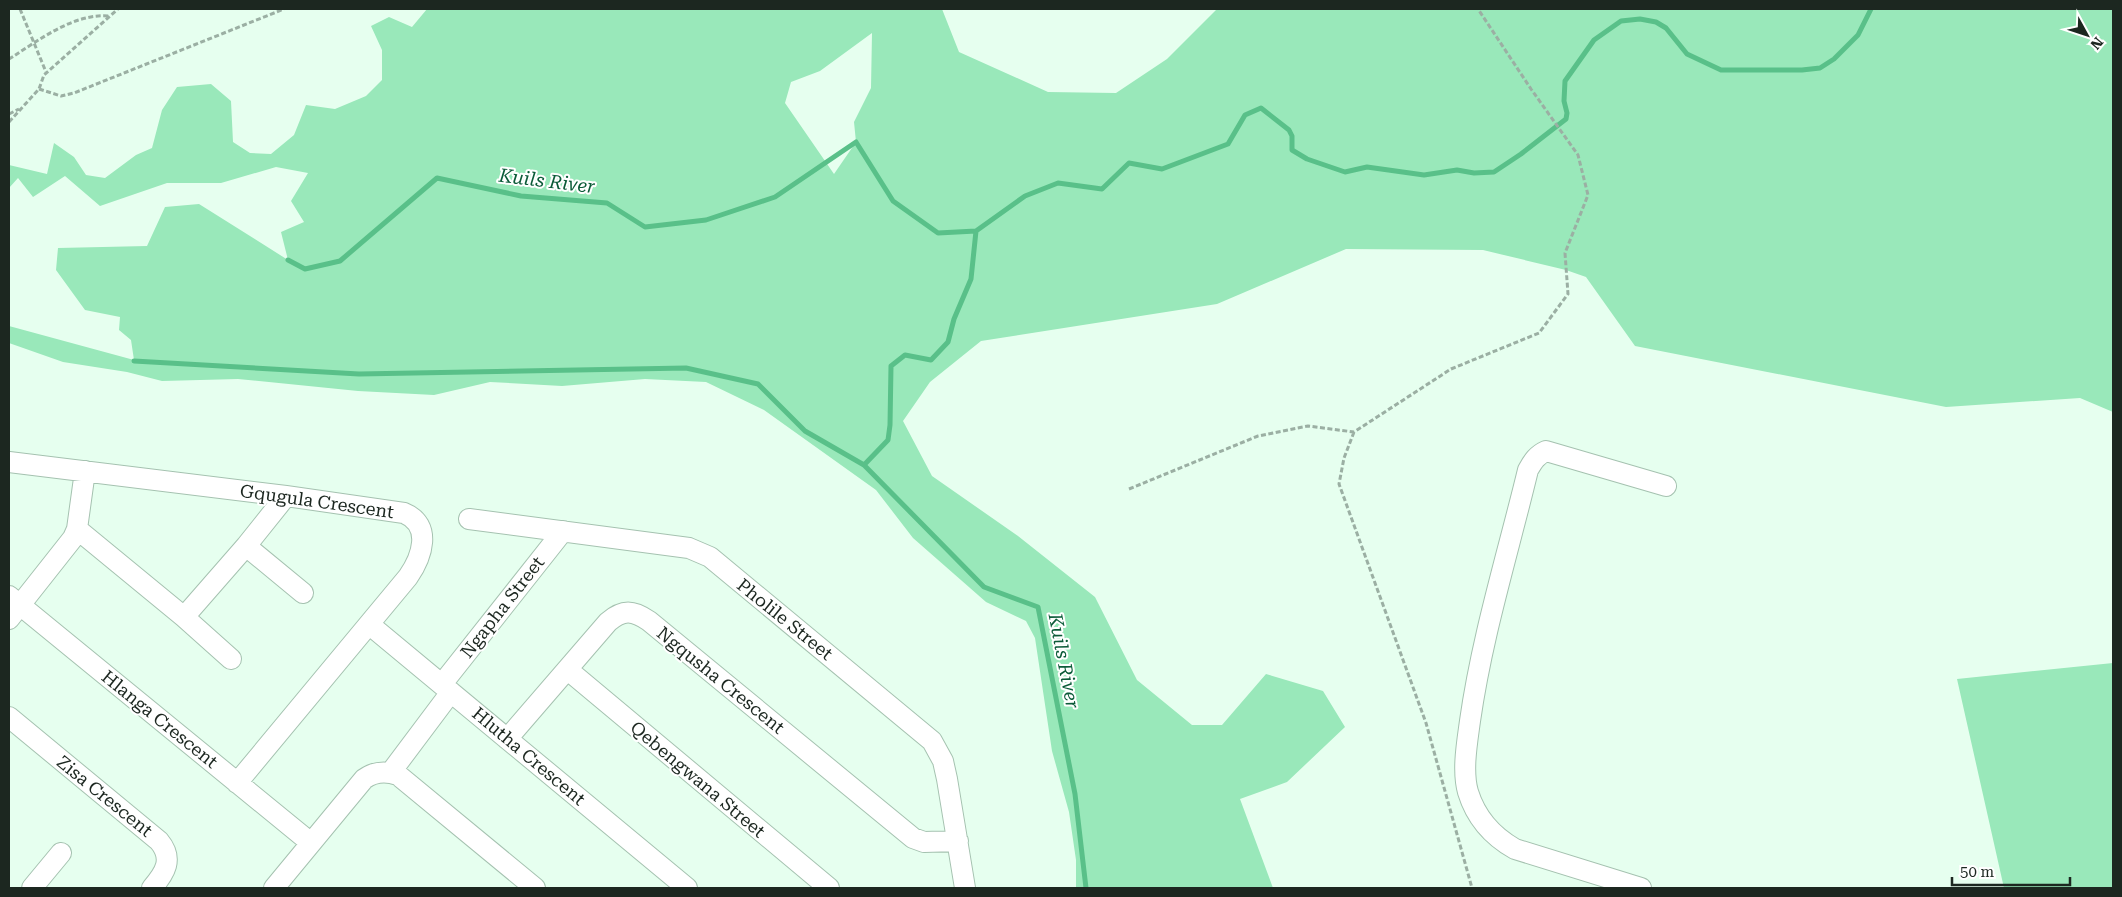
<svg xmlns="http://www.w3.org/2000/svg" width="2122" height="897" font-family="'Roboto Serif',serif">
<rect width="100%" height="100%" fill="#e6ffef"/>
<!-- green -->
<path fill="#99e8ba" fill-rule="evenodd" d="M427,9H942L959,52L1048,92L1116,93L1167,59L1217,9H2113V412L2080,398L1946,407L1635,346L1586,277L1566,270L1483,250L1346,249L1217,304L981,341L930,382L903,421L932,476L1018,536L1095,597L1137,680L1192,725H1222L1266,674L1323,691L1345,727L1287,782L1240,799L1273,888H1076V860L1069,812L1052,751L1035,638L1026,621L986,602L913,538L876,490L764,410L706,382L645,379L562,386L490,382L434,395L358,391L238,379L162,381L127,372L63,362L9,343V326L134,360L131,340L119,330L120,317L85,310L56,270L58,248L147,246L165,207L199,204L288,260L281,232L304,222L291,201L308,173L276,167L221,183H167L100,206L65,176L33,197L18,178L9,188V165L47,174L54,143L74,157L86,175L105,178L136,155L152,148L162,110L177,87L211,84L231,101L233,142L250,153L271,154L294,135L306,105L335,109L366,96L382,80V50L371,26L389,17L412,27ZM872,33L871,88L854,122L856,142L834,174L785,103L791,82L820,71Z
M2113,663V888H2004L1957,679Z"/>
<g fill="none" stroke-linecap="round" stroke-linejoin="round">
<!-- stream -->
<path stroke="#59c089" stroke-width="5" d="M288,260L305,269L340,261L437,178L521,196L607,203L645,227L706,220L775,197L856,142L893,201L938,233L976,231L1025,196L1058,183L1102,189L1129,163L1162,169L1228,144L1245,115L1261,108L1289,130L1292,136V150L1307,159L1345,172L1367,167L1424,175L1457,170L1474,173L1494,172L1521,154L1566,119L1567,113L1564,101L1565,81L1594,40L1621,21L1640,19L1656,22L1666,28L1687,54L1721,70H1802L1820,68L1834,59L1858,35L1871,9
M134,361L359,374L686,368L758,384L805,431L864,465L984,587L1038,607L1075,794L1086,888
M864,465L888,440L890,425L891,366L905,355L931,360L948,342L954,319L971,279L976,231"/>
<!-- minor casing -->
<g stroke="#a5c2b0" stroke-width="22">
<path id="minor" d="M9,462L286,496L404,513C433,525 422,557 408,577L237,783
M469,519L689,548L710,557L932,741L943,761L947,779L965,888
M77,529L184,617L231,659
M246,546L303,593
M9,596L311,843
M184,617L246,546L286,496
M9,619L73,538L77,529L85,471
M370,625L687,888
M568,670L829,888
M442,684L563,531
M9,717L159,841C174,859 165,873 152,888
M507,739L608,622C623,609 633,610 649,621L913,838L924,842L958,841
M391,772L451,692
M32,888L61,853
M274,888L364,779C375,771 386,771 398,775L535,888
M1641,888L1515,849C1492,836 1476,818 1468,792C1462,771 1467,743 1470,721C1482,636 1508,553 1528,470C1533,461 1537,455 1546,451L1666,486"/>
</g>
<!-- path -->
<path stroke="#9bafa3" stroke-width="3" stroke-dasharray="5 2.5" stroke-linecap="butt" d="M20,9L46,72
M9,59C38,41 73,13 109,16
M39,89L61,96L74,93L284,9
M9,114L19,109
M9,122L39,89L44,75L118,9
M1354,432L1344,458L1339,484L1426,723L1472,888
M1129,489L1258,436L1308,426L1354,432L1451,369L1539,333L1568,294L1565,253L1588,195L1578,155L1531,89L1478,9"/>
<!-- minor -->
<use href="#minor" stroke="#fff" stroke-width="20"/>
</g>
<g text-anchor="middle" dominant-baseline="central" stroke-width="4" stroke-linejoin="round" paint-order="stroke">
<!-- street labels -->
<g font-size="18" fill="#1c2720" stroke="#fff">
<text transform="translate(317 501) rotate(8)">Gqugula Crescent</text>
<text transform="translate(502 607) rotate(-52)">Ngapha Street</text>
<text transform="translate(785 619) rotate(39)">Pholile Street</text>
<text transform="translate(721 680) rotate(39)">Ngqusha Crescent</text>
<text transform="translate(160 719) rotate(39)">Hlanga Crescent</text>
<text transform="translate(529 756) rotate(40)">Hlutha Crescent</text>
<text transform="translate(698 779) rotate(40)">Qebengwana Street</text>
<text transform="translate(105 796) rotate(39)">Zisa Crescent</text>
</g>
<!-- water labels -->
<g font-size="19" font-style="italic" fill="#0b5b38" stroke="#fff">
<text transform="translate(547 181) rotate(7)">Kuils River</text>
<text transform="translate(1064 661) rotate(79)">Kuils River</text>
</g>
</g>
<!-- border -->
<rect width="2122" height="897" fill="none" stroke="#1c2720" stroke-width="20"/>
<!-- north arrow -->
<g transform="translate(2087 35) rotate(130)" stroke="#ffffff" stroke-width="4" paint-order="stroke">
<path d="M0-4L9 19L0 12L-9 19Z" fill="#1c2720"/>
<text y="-8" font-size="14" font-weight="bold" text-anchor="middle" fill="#1c2720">N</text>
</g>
<!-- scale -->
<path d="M1952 877v8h118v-8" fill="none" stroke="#1c2720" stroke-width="2.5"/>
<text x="1960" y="877" font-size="15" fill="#1c2720" stroke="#ffffff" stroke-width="4" paint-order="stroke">50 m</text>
</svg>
